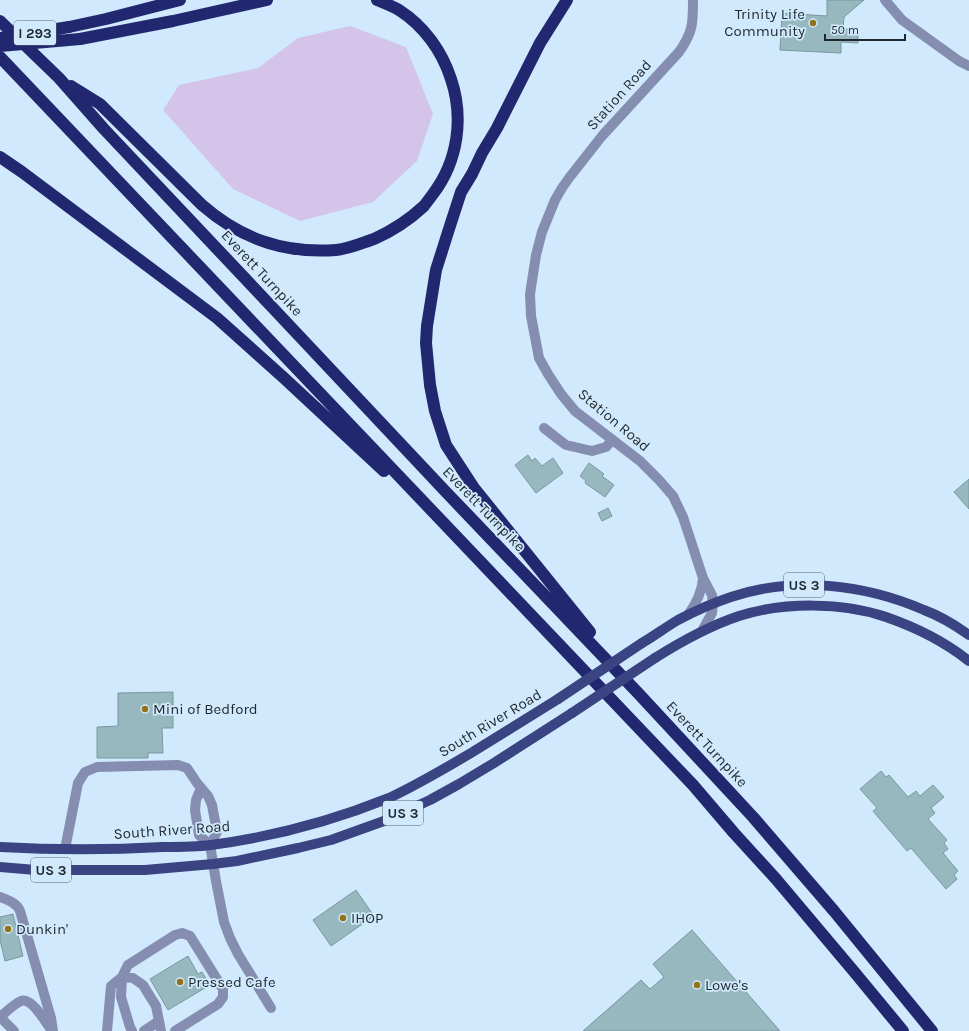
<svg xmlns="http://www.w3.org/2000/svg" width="969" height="1031" font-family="Karla,sans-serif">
<rect width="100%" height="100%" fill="#d1e9fc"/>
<!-- green -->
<path fill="#d4c4e9" d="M350,26L406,47L433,114L417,161L373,202L300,221L233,189L163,110L179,85L258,68L298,38Z"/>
<!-- building -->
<path fill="#98b8bf" stroke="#79989f" d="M827,0H864L844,17L843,29H858V43L841,42V53L780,50L782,13L827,16Z
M528,455L532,461L535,458L542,466L553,458L563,473L536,493L515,465Z
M589,463L604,474L602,476L614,485L605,497L585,483L586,481L580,476Z
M969,479V509L954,492Z
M608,508L612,516L602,521L598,513Z
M173,692V728H162L163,753H148V758H97V727L118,726V693Z
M881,771L886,777L889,775L908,797L916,791L920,796L933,785L944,797L931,808L935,813L928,819L947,840L944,843L948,849L943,853L958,871L954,875L957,879L946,889L911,848L907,851L873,811L877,808L860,789Z
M356,890L374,916L331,946L313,920Z
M13,914L23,956L5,961L0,940V917Z
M692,930L780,1031H583L641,980L650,989L664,977L653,964Z
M188,956L198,974L202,972L210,985L168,1010L150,979Z"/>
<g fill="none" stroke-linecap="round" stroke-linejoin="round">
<!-- minor -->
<path stroke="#858eb1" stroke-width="10" d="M693,0C693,24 693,32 679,52L602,136L569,178L562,188L555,200L542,232L536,255L530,294L531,316L539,358L548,374L561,394L575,411L640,461L659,480L673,496L683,517L703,578L712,595L713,604L712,613L702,631
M885,0L902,20L959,61L969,66
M544,428L558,439L566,445L592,451L606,447L612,440
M688,615C696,604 702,593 703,578
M201,788L196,800L195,810L199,835L210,845L216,881L224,922L230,938L238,954L271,1008
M65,849L78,783L85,772L97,767L178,765L187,768L197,783L208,796L212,805L217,832L210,845
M0,897C8,900 17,903 20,911L51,1018L53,1031
M14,1031L0,1017C6,1012 14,1004 21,1001C32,997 46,1023 52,1031
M107,1031L111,986L122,977L133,978L143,985L156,1006L161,1031
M132,1031L130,1027L121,997L122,977L128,965L175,935L182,933L190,936L223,989V997L218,1004L175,1031
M144,1031L159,1021"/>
<!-- major -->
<path stroke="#3a4482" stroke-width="10" d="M642,643C654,636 666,627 678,620C695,611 713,603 731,597C794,576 864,584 924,610C940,616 955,625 969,635
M655,658C682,641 709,626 739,616C783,602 843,602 886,617C915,627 945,642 969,661
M0,847C54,850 109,850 163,847C179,847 195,847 211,845C272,837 332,821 389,798C417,785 444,769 471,753C500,735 529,717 558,699
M0,867L36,870H145L213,864L237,861L298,848L331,840L384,821L430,800L459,784L494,763L572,713"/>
<!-- highway -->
<path stroke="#22286f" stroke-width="12" d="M567,0L540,43L497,128L482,153L472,174L461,192L449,229L436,270L427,326L426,343L430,385L435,411L446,445L474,488L590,632
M0,21L59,78L104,129L271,306L446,492L638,693L753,817L834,911L932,1031
M69,27L106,19L180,0
M80,39L173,21L267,0
M0,57L693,785L734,833L776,879L856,974L903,1031
M71,86L100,104L202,205C241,239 284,254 336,250C349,249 362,243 374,239C392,231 409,220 424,206C427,202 430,198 433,194C458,161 464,118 451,79C442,51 424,26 399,10C392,6 384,3 377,0
M0,157L22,172L217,318L284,378L384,471"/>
<!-- major-bridge -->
<path stroke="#3a4482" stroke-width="10" d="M558,699L642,643
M572,713L655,658"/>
<!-- highway-bridge -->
<path stroke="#22286f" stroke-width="12" d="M0,38L69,27
M0,46L80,39"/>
</g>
<!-- markers -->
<g fill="#927218" stroke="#d1e9fc" stroke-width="1.5">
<circle cx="813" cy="23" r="4"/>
<circle cx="145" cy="709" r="4"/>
<circle cx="343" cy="918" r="4"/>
<circle cx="8" cy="929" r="4"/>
<circle cx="180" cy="982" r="4"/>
<circle cx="697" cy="985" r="4"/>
</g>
<g text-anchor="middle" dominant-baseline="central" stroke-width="3.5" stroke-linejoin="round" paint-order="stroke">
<!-- shield labels -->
<g fill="#d1e9fc" stroke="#54626c" stroke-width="1">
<rect x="14" y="21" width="42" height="24" rx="3"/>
<rect x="784" y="573" width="40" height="24" rx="3"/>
<rect x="383" y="801" width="40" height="24" rx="3"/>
<rect x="31" y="858" width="40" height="24" rx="3"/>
</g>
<g font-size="14" font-weight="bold" fill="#1f282f">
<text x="35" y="33">I 293</text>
<text x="804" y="585">US 3</text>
<text x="403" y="813">US 3</text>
<text x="51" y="870">US 3</text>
</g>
<!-- poi labels -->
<g font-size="15" fill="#1f282f" stroke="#d1e9fc" text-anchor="start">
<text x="805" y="14" text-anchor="end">Trinity Life<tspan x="805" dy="17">Community</tspan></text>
<text x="153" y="709">Mini of Bedford</text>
<text x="351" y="918">IHOP</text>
<text x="16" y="929">Dunkin'</text>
<text x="188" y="982">Pressed Cafe</text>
<text x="705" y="985">Lowe's</text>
</g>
<!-- street labels -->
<g font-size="15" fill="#1f282f" stroke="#d1e9fc">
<text transform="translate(619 95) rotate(-48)">Station Road</text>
<text transform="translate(262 273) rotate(47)">Everett Turnpike</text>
<text transform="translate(614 420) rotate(40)">Station Road</text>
<text transform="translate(484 509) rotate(46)">Everett Turnpike</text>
<text transform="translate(490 723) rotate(-31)">South River Road</text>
<text transform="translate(707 744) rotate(47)">Everett Turnpike</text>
<text transform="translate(172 830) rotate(-4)">South River Road</text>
</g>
</g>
<!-- scale -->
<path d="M825 34v6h80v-6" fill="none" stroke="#1f282f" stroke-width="2"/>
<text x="831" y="34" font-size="12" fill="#1f282f" stroke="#d1e9fc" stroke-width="3" paint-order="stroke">50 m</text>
</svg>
